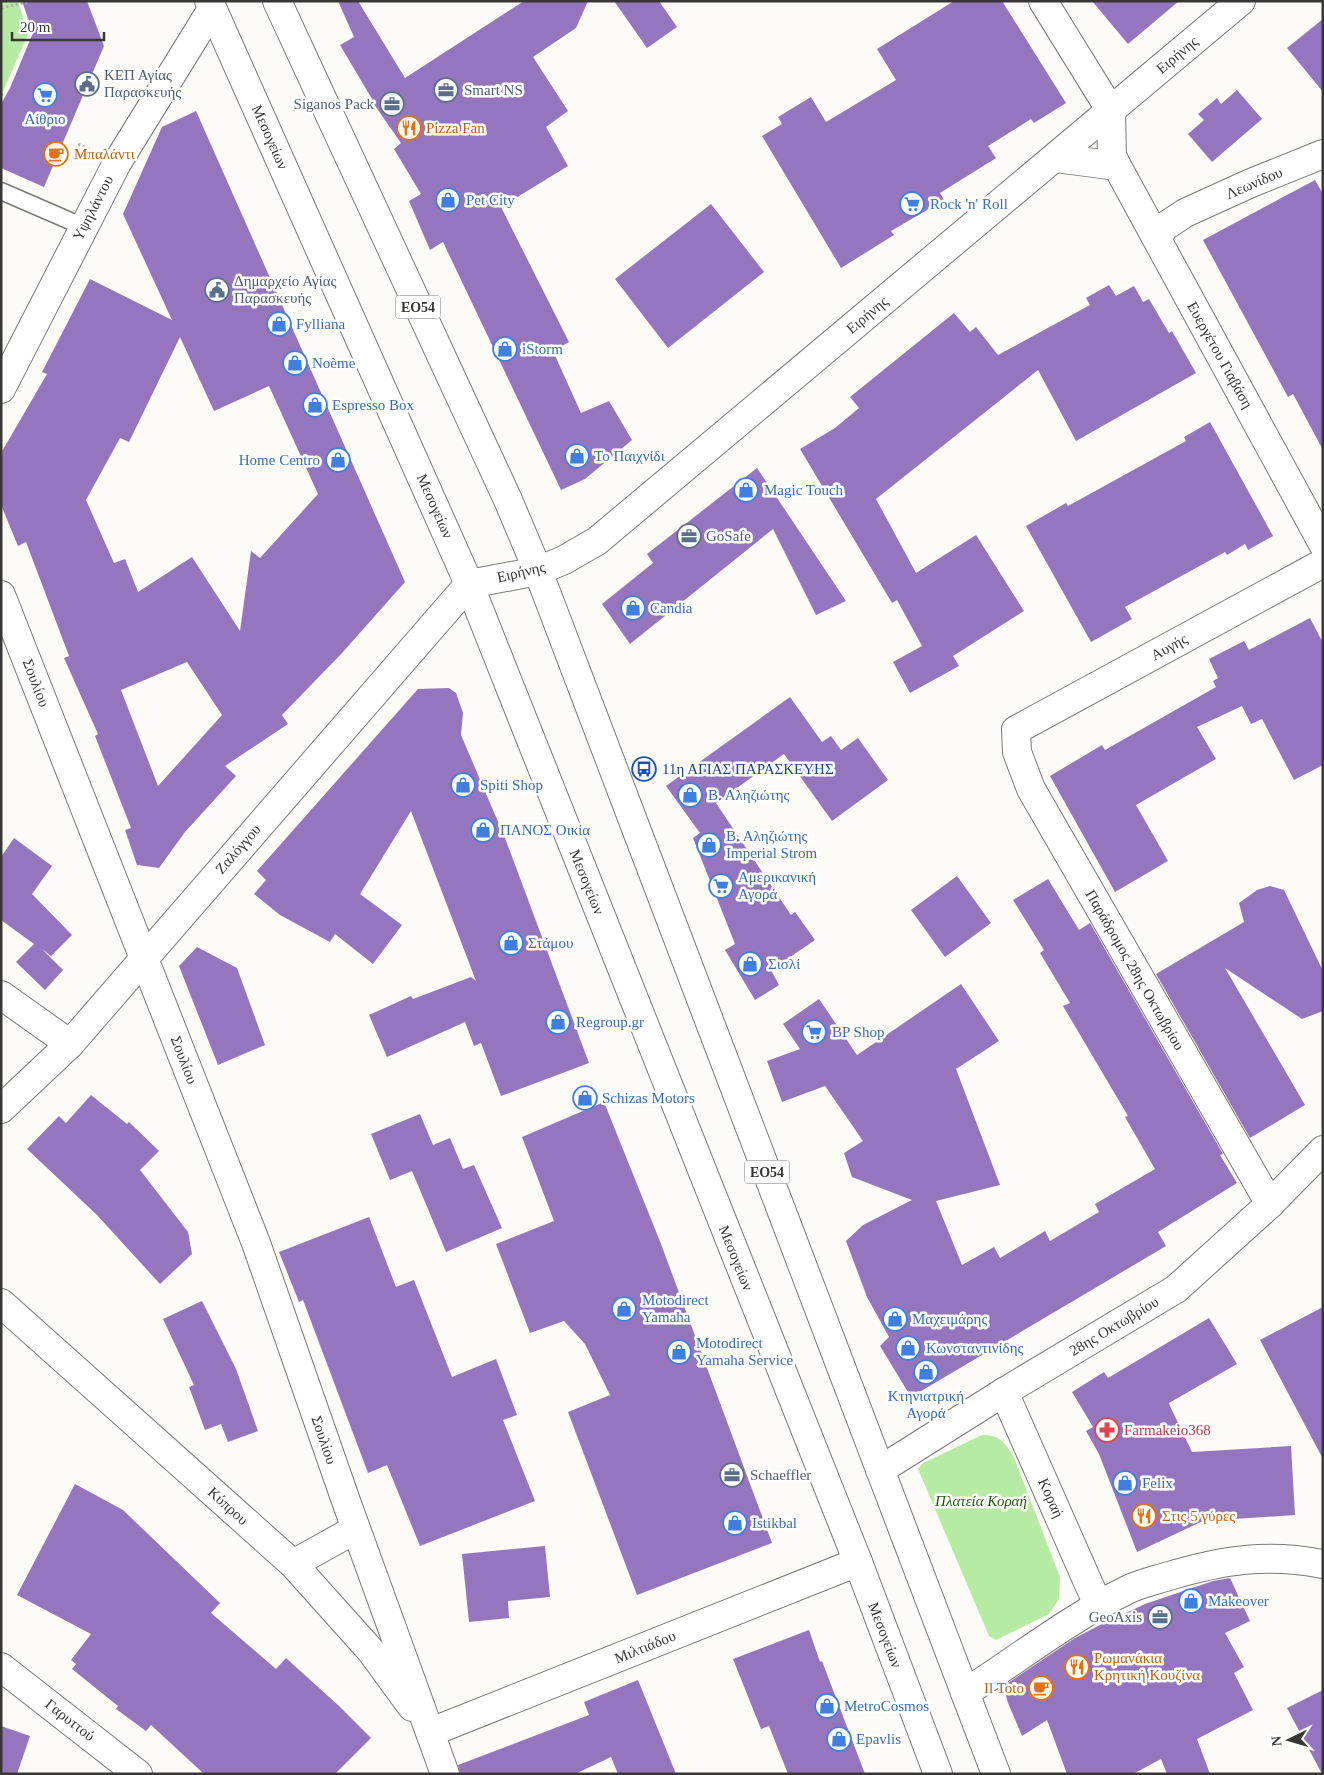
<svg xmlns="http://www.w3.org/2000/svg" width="1324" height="1775" font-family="Georgia,serif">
<rect width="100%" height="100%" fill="#fcfbf8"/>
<!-- green -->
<path fill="#b7eba4" d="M1,1H18L28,34L1,96Z
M982,1435C1000,1435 1003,1441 1013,1455L1060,1577L1059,1599L1049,1614L996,1640L989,1636L918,1469L923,1463Z"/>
<!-- building -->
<path fill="#9575be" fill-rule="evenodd" d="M22,1H87L104,46L44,187L1,168V104L10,88L33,33Z
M338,1H358L405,78L524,1H588L576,28L533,57L568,111L546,127L568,166L501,207L569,342L553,351L581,413L609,401L632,440L585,479L561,490L443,242L430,250L409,201L421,194L394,149L401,143L371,100L372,99L340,45L354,37Z
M614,1H659L677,27L647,48Z
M954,1H1002L1066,103L1034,123L1031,119L988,146L996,158L940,193L944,200L891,231L894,235L841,268L762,136L782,124L778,117L811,97L826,122L896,80L877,49Z
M1092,1H1179L1128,44Z
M1323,19V92L1287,48Z
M1237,90L1262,119L1212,162L1188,134L1204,120L1198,114L1217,98L1221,104Z
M196,111L405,582L342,653L282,715L288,724L225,766L236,776L185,832L159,868L137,865L125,830L131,828L95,736L98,734L64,658L69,656L26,542L18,546L1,505V453L47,374L42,372L90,279L172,320L123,214L162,127ZM180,337L214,411L269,386L318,494L260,558L251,551L240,631L192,557L138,592L125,559L114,563L86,500L120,438L129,442ZM187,662L222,715L158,786L121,690Z
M1315,180L1323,194V450L1293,394L1288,397L1203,240Z
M711,204L764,272L668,348L615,279Z
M1109,285L1116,296L1134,286L1143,302L1149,299L1169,333L1172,331L1196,373L1076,441L1038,370L876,499L916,573L976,535L1024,611L953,656L959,666L910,693L893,662L922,646L897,600L892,603L800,449L835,428L859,408L850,397L954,313L970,332L976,327L998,355L1090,305L1086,298Z
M1210,422L1273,536L1248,550L1245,544L1227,555L1225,552L1125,607L1132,619L1091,642L1026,526L1066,503L1068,506L1186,441L1184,437Z
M757,468L846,601L816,615L773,529L630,644L602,604L653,563L647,554Z
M1310,618L1323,643V765L1294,780L1262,719L1251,724L1242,706L1197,727L1216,759L1136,805L1168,861L1115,892L1050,776L1102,745L1105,750L1216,687L1213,681L1218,678L1209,659L1244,641L1249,650Z
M449,688L456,693L463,713L461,735L505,838L589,1063L501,1096L481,1043L474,1046L465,1022L387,1057L369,1015L411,996L413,999L471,977L476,981L411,811L360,894L402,925L373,964L335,934L330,942L280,915L254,894L266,880L257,871L418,689Z
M790,697L822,742L831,736L841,750L858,738L888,780L832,821L784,754L716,803L791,915L795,912L815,940L771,970L779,985L755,1000L725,950L735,944L693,838L700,833L666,786Z
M14,838L52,866L32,894L72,935L51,956L42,949L63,970L45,990L16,962L34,944L1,920V857Z
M957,876L991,923L945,957L911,910Z
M1048,879L1079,930L1090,923L1223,1154L1220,1155L1237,1183L1158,1232L1166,1246L911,1397L880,1346L889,1337L867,1297L846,1241L863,1225L912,1200L852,1177L844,1153L863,1141L825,1086L782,1102L767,1061L800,1049L783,1024L819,999L857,1055L961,984L999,1041L956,1069L1000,1185L936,1201L962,1265L994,1247L1000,1258L1045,1231L1050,1241L1099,1212L1095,1204L1155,1169L1125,1117L1128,1116L1063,1006L1070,1003L1040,953L1044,950L1013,900Z
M1270,886L1284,890L1323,971V1011L1302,1019L1225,968L1305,1105L1250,1138L1156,974L1244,922L1239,903L1257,890Z
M197,947L237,968L265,1045L218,1065L179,966Z
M91,1095L127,1124L129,1122L159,1151L140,1170L188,1232L192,1254L160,1284L97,1215L27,1149L59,1116L66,1123Z
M604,1102L661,1244L772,1543L637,1595L568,1412L610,1395L585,1344L564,1321L530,1333L496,1244L554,1221L522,1137Z
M420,1114L433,1145L450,1138L463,1169L474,1165L502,1228L446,1252L412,1171L390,1180L371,1134Z
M369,1217L396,1287L414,1280L452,1377L496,1359L517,1415L503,1420L535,1501L420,1546L387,1465L368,1473L303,1300L299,1302L279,1252Z
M202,1301L236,1369L258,1431L228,1442L221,1424L205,1430L189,1387L194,1385L163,1319Z
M1323,1307V1459L1260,1340Z
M1209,1318L1237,1364L1169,1403L1170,1406L1192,1452L1291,1446L1295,1515L1203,1521L1137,1552L1099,1454L1086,1431L1093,1427L1072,1392L1104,1372L1108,1378Z
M75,1484L123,1510L220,1603L211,1613L276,1669L286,1658L339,1706L371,1738L335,1774H204L151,1725L146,1731L116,1709L118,1706L72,1669L76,1664L71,1660L91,1634L17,1595Z
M545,1546L550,1597L508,1601L509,1618L469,1622L462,1554Z
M1230,1578L1250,1621L1225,1633L1244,1667L1234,1673L1253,1710L1197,1739L1210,1774H1167L1161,1759L1133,1774H1067L1047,1720L1022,1736L1008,1703L1004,1688L1005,1685L1075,1638L1098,1626L1145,1604L1213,1581Z
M809,1630L820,1662L822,1661L865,1774H788L769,1726L761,1729L733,1659Z
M638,1680L676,1774H618L611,1757L575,1774H460L458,1765L589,1715L584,1702Z
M1323,1690V1774H1322L1287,1708Z
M1,1726L30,1736L17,1774H1Z"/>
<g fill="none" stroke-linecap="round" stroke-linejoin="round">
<!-- lane casing -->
<g stroke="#7a7876" stroke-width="19">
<path id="lane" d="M1,191L84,227"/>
</g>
<!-- street casing -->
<g stroke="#7a7876" stroke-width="30">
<path id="street" d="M1043,1L1111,111L1112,156L1117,166L1323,544
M1056,158L1117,166
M1157,239L1164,227L1185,213L1251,183L1323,154
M1,389L117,163L212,9
M1,595L256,1243L346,1501L445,1774
M1,995L70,1044
M1270,1204L1031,789L1017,752L1016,730L1323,563
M1,1303L293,1564L371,1651L412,1707
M1004,1392L1098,1605
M293,1564L356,1529
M965,1693C1019,1658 1072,1617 1129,1589C1142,1583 1156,1580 1169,1576C1223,1560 1267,1553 1323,1564
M431,1732L858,1562"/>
</g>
<!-- secondary casing -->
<g stroke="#7a7876" stroke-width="30">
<path id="secondary" d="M1,1109L70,1044L469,584L538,571L564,560L597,541L1241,1
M880,1470L1004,1392L1176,1289L1270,1204L1323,1150
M1,1667L138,1774"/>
</g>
<!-- primary casing -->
<g stroke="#7a7876" stroke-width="30">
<path id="primary" d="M209,1L469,584L858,1562L938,1774
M277,1L508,500L538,571L996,1774"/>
</g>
<!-- path -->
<path stroke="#b6b5b3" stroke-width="3" stroke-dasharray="2.5 2.5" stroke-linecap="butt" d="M1,8L27,2
M1,94L3,96
M78,144L91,150"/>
<!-- lane -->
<use href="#lane" stroke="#fff" stroke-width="16"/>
<!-- street -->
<use href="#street" stroke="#fff" stroke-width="28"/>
<!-- secondary -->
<use href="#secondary" stroke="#fff" stroke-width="28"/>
<!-- primary -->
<use href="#primary" stroke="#fff" stroke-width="28"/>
</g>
<!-- icons -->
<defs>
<g id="civic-ring" transform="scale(1.25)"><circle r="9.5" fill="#fff" stroke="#5c6f8a" stroke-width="1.5"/><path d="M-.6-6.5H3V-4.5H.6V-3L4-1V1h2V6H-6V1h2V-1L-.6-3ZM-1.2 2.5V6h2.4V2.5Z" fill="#5c6f8a"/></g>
<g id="office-ring" transform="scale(1.25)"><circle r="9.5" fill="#fff" stroke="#5c6f8a" stroke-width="1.5"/><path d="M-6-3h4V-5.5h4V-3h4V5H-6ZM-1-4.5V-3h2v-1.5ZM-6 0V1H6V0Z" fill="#5c6f8a"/></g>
<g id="supermarket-ring" transform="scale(1.25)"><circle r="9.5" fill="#fff" stroke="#3f7fe0" stroke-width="1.5"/><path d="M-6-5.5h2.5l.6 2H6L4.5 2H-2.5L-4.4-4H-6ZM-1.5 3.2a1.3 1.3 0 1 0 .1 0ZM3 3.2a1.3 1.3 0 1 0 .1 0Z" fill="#3f7fe0"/></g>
<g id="restaurant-ring" transform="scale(1.25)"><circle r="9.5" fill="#fff" stroke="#e8710a" stroke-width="1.5"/><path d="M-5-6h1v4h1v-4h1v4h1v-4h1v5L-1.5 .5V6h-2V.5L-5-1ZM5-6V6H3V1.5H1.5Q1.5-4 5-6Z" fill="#e8710a"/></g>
<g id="cafe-ring" transform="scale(1.25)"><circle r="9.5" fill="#fff" stroke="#e8710a" stroke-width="1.5"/><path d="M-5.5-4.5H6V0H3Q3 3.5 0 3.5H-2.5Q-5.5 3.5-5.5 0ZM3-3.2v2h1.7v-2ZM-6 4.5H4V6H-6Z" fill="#e8710a"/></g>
<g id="shop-ring" transform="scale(1.25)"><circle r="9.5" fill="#fff" stroke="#3f7fe0" stroke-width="1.5"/><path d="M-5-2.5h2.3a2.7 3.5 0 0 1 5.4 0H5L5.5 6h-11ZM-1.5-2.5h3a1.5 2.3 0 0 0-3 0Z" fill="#3f7fe0"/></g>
<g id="bus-ring" transform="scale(1.25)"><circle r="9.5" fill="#fff" stroke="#1a4fb4" stroke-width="1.5"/><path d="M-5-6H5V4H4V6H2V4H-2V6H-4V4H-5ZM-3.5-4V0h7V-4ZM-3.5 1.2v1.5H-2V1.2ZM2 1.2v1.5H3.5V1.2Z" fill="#1a4fb4"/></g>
<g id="pharmacy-ring" transform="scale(1.25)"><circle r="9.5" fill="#fff" stroke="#e0444e" stroke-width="1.5"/><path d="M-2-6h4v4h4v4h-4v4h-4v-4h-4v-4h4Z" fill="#e0444e"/></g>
</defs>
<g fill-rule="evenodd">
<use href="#civic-ring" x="87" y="84"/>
<use href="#office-ring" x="446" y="90"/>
<use href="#supermarket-ring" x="45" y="95"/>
<use href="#office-ring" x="392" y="104"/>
<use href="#restaurant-ring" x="409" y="128"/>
<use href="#cafe-ring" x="56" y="154"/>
<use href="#shop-ring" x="448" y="200"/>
<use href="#supermarket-ring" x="912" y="204"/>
<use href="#civic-ring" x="217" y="290"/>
<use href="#shop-ring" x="279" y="324"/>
<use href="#shop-ring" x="505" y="349"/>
<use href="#shop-ring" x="295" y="363"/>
<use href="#shop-ring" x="315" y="405"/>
<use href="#shop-ring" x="577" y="456"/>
<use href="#shop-ring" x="338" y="460"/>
<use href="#shop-ring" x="746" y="490"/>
<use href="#office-ring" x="689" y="536"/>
<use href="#shop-ring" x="633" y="608"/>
<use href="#bus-ring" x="644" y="769"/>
<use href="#shop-ring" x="463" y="785"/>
<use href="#shop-ring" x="690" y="795"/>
<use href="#shop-ring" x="483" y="830"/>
<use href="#shop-ring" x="709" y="845"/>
<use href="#supermarket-ring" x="721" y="886"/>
<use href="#shop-ring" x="511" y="943"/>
<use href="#shop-ring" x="750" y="964"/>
<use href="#shop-ring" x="558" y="1022"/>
<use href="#supermarket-ring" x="814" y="1032"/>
<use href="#shop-ring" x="585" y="1098"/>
<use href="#shop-ring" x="624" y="1309"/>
<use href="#shop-ring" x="895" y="1319"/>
<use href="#shop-ring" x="908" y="1348"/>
<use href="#shop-ring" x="679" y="1352"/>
<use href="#shop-ring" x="926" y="1372"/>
<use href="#pharmacy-ring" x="1107" y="1430"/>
<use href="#office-ring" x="732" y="1475"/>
<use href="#shop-ring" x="1125" y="1483"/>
<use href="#restaurant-ring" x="1144" y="1516"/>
<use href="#shop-ring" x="735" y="1523"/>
<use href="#shop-ring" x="1191" y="1601"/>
<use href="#office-ring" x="1160" y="1617"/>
<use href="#restaurant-ring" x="1077" y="1667"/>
<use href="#cafe-ring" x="1041" y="1688"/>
<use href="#shop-ring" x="827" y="1706"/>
<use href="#shop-ring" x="839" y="1739"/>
</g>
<g text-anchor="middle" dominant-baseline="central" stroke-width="5" stroke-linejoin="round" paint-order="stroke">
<!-- shield labels -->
<g fill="#fff" stroke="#747372" stroke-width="1">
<rect x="395.5" y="295.5" width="45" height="23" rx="4"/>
<rect x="744.5" y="1160.5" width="45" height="23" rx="4"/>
</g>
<g font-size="14" font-weight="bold" fill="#383736">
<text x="418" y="307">ΕΟ54</text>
<text x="767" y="1172">ΕΟ54</text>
</g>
<!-- street labels -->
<g font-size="15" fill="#383736" stroke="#fff">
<text transform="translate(1177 55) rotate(-40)">Ειρήνης</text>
<text transform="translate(270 137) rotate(66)">Μεσογείων</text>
<text transform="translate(1254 183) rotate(-23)">Λεωνίδου</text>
<text transform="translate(93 208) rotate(-63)">Υψηλάντου</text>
<text transform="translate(867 315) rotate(-40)">Ειρήνης</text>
<text transform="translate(1220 355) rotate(61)">Ευεργέτου Γιαβάση</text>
<text transform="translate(435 506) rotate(66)">Μεσογείων</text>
<text transform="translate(521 572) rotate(-13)">Ειρήνης</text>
<text transform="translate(1169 647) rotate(-29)">Αυγής</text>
<text transform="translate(36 683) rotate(69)">Σουλίου</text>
<text transform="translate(238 849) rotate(-49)">Ζαλόγγου</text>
<text transform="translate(587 882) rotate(68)">Μεσογείων</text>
<text transform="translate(1135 970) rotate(60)">Παράδρομος 28ης Οκτωβρίου</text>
<text transform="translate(184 1060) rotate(69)">Σουλίου</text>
<text transform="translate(736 1258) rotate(68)">Μεσογείων</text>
<text transform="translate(1114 1326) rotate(-31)">28ης Οκτωβρίου</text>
<text transform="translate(324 1440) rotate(71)">Σουλίου</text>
<text transform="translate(1051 1498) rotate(66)">Κοραή</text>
<text transform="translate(228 1506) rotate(42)">Κύπρου</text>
<text transform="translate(885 1635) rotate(69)">Μεσογείων</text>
<text transform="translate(645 1647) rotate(-22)">Μιλτιάδου</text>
<text transform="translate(70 1720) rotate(38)">Γαρυττού</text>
</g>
<!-- service labels -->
<g font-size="15" fill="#4e5e75" stroke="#fff" text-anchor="start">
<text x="104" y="75">ΚΕΠ Αγίας<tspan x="104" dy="17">Παρασκευής</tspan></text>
<text x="464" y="90">Smart NS</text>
<text x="374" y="104" text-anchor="end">Siganos Pack</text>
<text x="234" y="281">Δημαρχείο Αγίας<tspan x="234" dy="17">Παρασκευής</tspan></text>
<text x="706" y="536">GoSafe</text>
<text x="750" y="1475">Schaeffler</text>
<text x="1142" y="1617" text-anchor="end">GeoAxis</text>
</g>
<!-- shop labels -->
<g font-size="15" fill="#366cbe" stroke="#fff" text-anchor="start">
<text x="45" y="119" text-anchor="middle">Αίθριο</text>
<text x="466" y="200">Pet City</text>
<text x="930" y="204">Rock 'n' Roll</text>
<text x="296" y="324">Fylliana</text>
<text x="522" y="349">iStorm</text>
<text x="312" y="363">Noème</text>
<text x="332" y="405">Espresso Box</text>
<text x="594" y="456">Το Παιχνίδι</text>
<text x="320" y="460" text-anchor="end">Home Centro</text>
<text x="764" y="490">Magic Touch</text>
<text x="650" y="608">Candia</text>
<text x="480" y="785">Spiti Shop</text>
<text x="708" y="795">Β. Αληζιώτης</text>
<text x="500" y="830">ΠΑΝΟΣ Οικία</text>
<text x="726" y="836">Β. Αληζιώτης<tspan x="726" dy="17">Imperial Strom</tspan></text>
<text x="738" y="877">Αμερικανική<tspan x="738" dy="17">Αγορά</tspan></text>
<text x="528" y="943">Στάμου</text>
<text x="768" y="964">Σισλί</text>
<text x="576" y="1022">Regroup.gr</text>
<text x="832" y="1032">BP Shop</text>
<text x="602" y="1098">Schizas Motors</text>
<text x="642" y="1300">Motodirect<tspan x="642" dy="17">Yamaha</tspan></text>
<text x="912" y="1319">Μαχειμάρης</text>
<text x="696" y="1343">Motodirect<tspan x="696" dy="17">Yamaha Service</tspan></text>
<text x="926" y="1348">Κωνσταντινίδης</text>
<text x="926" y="1396" text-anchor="middle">Κτηνιατρική<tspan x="926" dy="17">Αγορά</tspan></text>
<text x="1142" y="1483">Felix</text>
<text x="752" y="1523">Istikbal</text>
<text x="1208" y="1601">Makeover</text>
<text x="844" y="1706">MetroCosmos</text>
<text x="856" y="1739">Epavlis</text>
</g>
<!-- food labels -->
<g font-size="15" fill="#c56008" stroke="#fff" text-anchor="start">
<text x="426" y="128">Pizza Fan</text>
<text x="74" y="154">Μπαλάντι</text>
<text x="1162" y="1516">Στις 5 γύρες</text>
<text x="1094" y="1658">Ρωμανάκια<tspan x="1094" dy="17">Κρητική Κουζίνα</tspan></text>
<text x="1024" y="1688" text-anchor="end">Il Toto</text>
</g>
<!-- transit labels -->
<g font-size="15" fill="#164399" stroke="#fff" text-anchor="start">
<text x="662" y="769">11η ΑΓΙΑΣ ΠΑΡΑΣΚΕΥΗΣ</text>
</g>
<!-- health labels -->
<g font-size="15" fill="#be3a42" stroke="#fff" text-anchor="start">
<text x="1124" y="1430">Farmakeio368</text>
</g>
<!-- park labels -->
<g font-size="15" font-style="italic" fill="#25560c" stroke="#fff">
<text x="981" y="1501">Πλατεία Κοραή</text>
</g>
</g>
<!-- border -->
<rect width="1324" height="1775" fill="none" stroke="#383736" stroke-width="5"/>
<!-- north arrow -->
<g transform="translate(1289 1740) rotate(265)" stroke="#ffffff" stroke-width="4" paint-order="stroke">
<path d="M0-4L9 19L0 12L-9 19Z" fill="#383736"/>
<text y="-8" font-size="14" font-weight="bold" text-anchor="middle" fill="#383736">N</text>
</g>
<!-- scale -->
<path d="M12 32v8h92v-8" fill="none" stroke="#383736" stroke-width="2.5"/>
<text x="20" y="32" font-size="15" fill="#383736" stroke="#ffffff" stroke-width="4" paint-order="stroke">20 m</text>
</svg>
